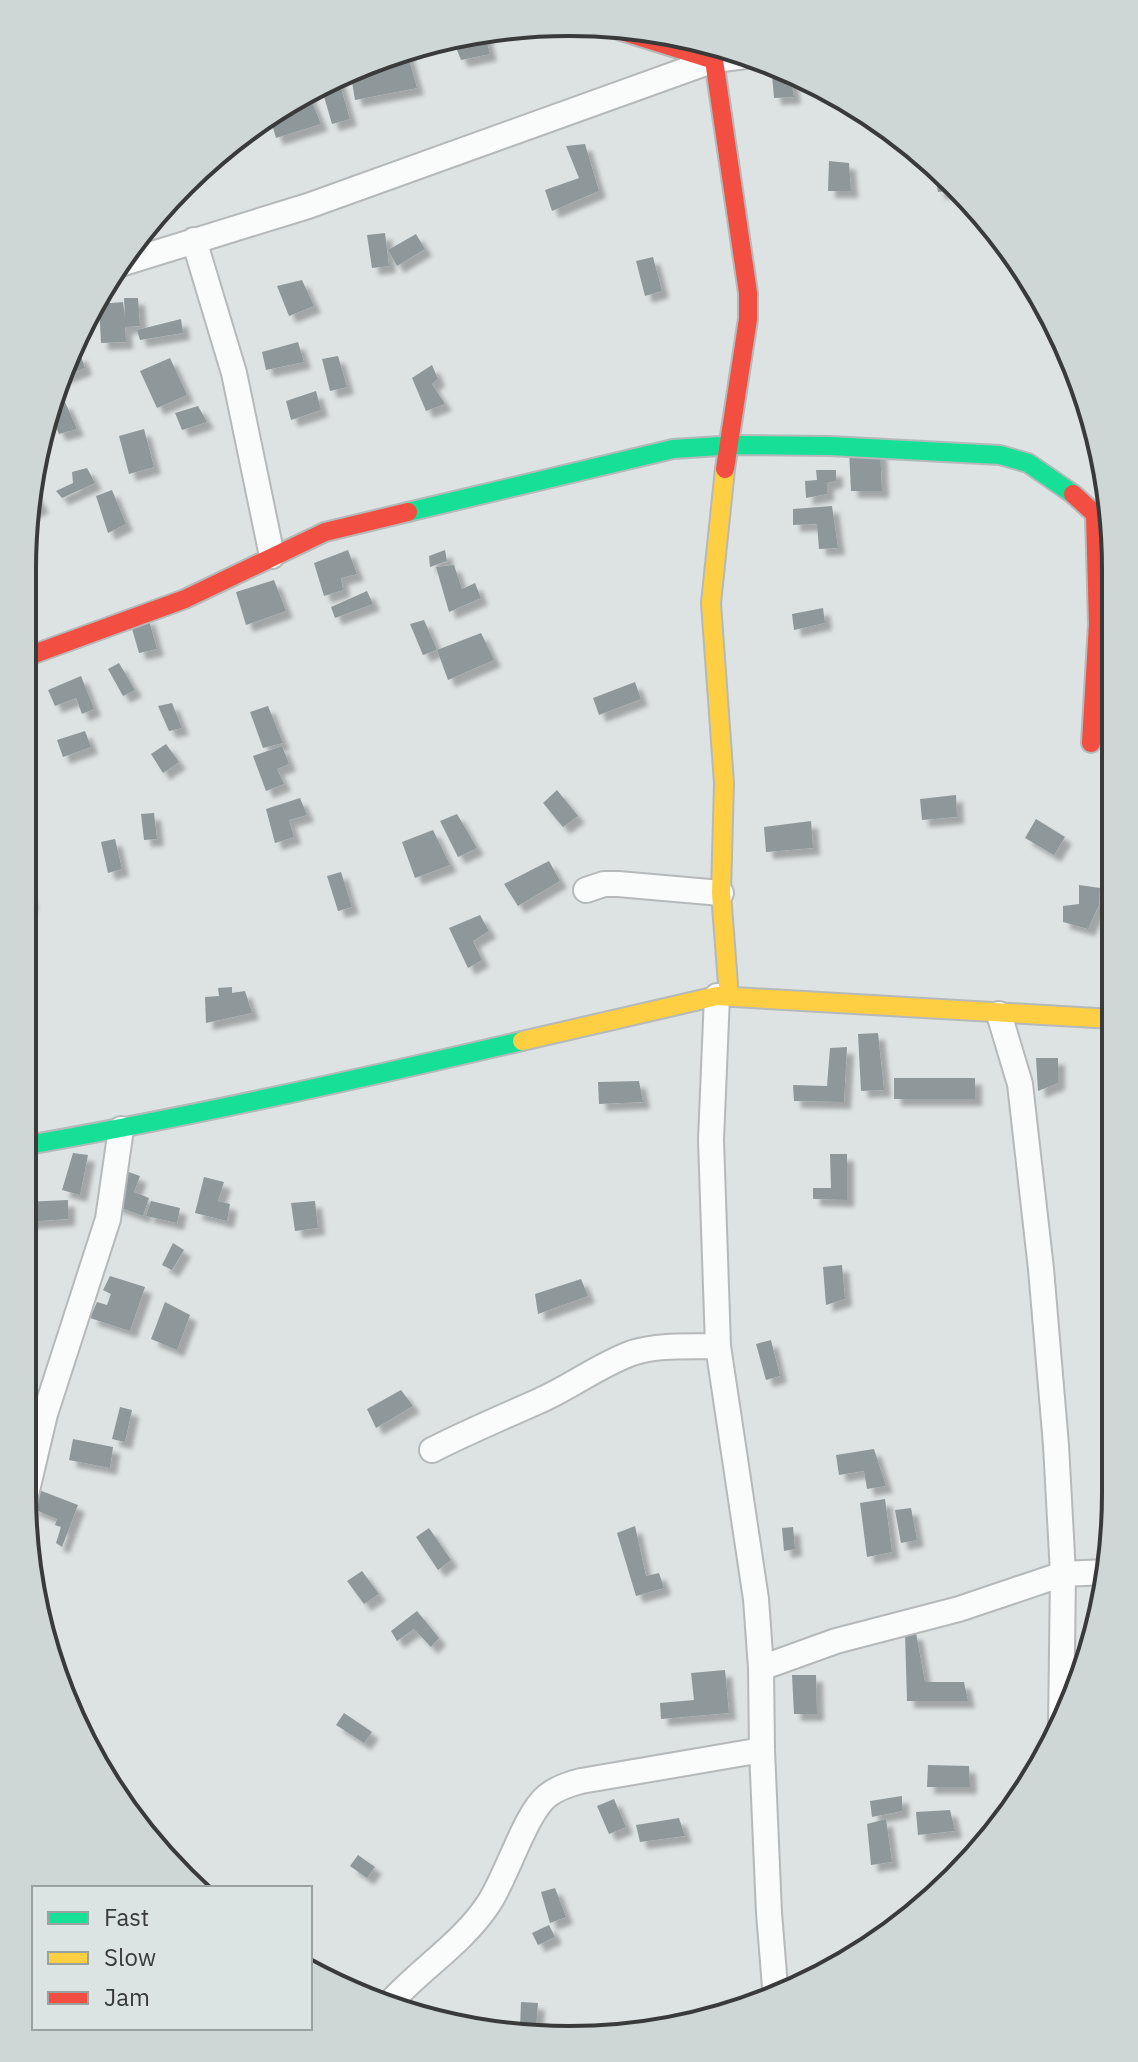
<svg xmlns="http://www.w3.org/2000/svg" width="1138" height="2062" font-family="'IBM Plex Sans',sans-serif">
<defs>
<filter id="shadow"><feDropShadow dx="7" dy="7" stdDeviation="2" flood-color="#0004"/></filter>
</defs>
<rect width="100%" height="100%" fill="#dde2e2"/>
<!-- building -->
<path fill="#8e989b" filter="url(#shadow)" d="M484,31L490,54L461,60L455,45L469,43L467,34Z
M406,49L417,88L355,100L350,70Z
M771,63L790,72L794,97L774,98Z
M337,75L350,119L332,124L320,83Z
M307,91L321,124L276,138L269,114Z
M585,144L599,191L552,211L545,190L579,178L566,146Z
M829,161L849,163L851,191H828Z
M945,174L955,182L962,190L938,192L935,175Z
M385,233L389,266L372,268L367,235Z
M416,234L425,249L397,266L388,250Z
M653,257L662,291L645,296L636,261Z
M302,280L314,306L289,316L277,286Z
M124,298H138L140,326L125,327L126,342L101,343L99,304L123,302L125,318Z
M181,319L183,333L140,340L137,330Z
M298,342L304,362L266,370L262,352Z
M80,354L85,368L62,377L69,358Z
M338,356L347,387L330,391L322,359Z
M170,358L187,395L157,408L140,371Z
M432,365L438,379L432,384L445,404L426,411L412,378Z
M316,391L321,410L291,420L286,401Z
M65,402L77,429L59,434L48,410L49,406Z
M198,406L207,422L182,430L175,413Z
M144,429L154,467L129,474L119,436Z
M849,449H880L882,491H851Z
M87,468L95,483L62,498L56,491L73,483L72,472Z
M816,470H836V481L827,483V494L806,498L805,481L817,480Z
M112,490L126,524L108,533L96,496Z
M34,492L42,506L26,514L30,494Z
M832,506L838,548L819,549L817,524L793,525V509Z
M348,550L357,574L341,578L343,590L324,596L314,563Z
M445,550L447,561L430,567L429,556Z
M454,565L462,589L475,583L481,598L449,612L436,567Z
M274,580L286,611L246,625L236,592Z
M367,591L373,604L335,618L331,607Z
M823,608L825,623L794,630L792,614Z
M148,617L157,649L139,653L130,622Z
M424,620L437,650L423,655L410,624Z
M481,633L494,660L448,680L437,650Z
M119,663L135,690L123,696L108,669Z
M81,676L94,709L82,714L76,698L55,706L48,690Z
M635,682L641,699L599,715L593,698Z
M172,703L182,728L169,731L158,706Z
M268,706L283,743L263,748L250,712Z
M85,731L91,747L63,757L57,740Z
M166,744L179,762L163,773L151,754Z
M282,746L289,764L277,769L284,784L266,791L253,756Z
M557,790L578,816L563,827L543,803Z
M956,795L957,817L922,820L920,799Z
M300,798L307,815L289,820L294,837L275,843L266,809Z
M154,813L157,839L144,840L141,814Z
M457,814L477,848L458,857L440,821Z
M1036,819L1065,837L1054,855L1025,838Z
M811,821L813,848L766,852L764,827Z
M433,830L450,865L415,878L402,842Z
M115,839L122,869L108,873L101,842Z
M549,861L560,881L518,906L504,884Z
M341,872L352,907L338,911L327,876Z
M1079,885L1100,888L1099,905L1088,929L1063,922V906L1079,904Z
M27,887L31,903L23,906V888Z
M480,915L489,931L473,941L482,960L468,968L449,928Z
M232,987V993L245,991L252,1013L206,1023L205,997L219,996L218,988Z
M878,1033L884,1090L861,1091L858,1034Z
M847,1047L844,1102L794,1101L793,1085L827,1086L830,1048Z
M1036,1058H1058V1083L1038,1091Z
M894,1078H975V1099H894Z
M639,1081L643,1102L599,1104L598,1082Z
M73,1153L88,1155L80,1195L62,1190Z
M830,1154H847V1200L813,1199V1188H831Z
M123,1170L140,1176L134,1192L149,1198L143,1216L111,1204Z
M204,1177L224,1182L218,1201L230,1204L227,1221L195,1213Z
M68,1200V1219L25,1222L24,1202Z
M151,1201L180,1208L177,1223L146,1216Z
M315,1201L318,1228L295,1231L291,1203Z
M173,1243L184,1250L172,1270L162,1265Z
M842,1265L845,1299L826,1305L823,1267Z
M110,1276L145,1287L130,1331L90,1318L97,1302L107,1305L111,1294L103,1290Z
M581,1279L588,1296L538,1314L535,1294Z
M165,1302L190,1315L177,1350L151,1339Z
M771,1340L780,1376L766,1380L756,1344Z
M401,1390L413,1406L376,1428L367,1409Z
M120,1407L132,1410L125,1442L112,1439Z
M73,1439L113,1447L110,1468L69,1460Z
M874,1449L886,1486L867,1489L864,1471L839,1475L836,1455Z
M39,1490L78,1505L62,1547L56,1543L61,1527L55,1525L57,1519L31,1508Z
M885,1499L892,1552L867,1557L860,1503Z
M911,1508L917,1540L901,1543L895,1510Z
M635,1526L646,1576L659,1573L664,1588L636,1596L617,1533Z
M793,1527L795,1549L784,1551L782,1528Z
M429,1528L451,1560L438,1570L416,1537Z
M362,1571L379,1594L364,1604L347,1581Z
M417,1611L439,1638L431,1647L414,1629L397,1641L391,1631Z
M905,1633H916L925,1682H964L968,1701H907Z
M725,1670L729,1713L661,1719L660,1703L694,1700L691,1673Z
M792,1675H816L817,1714H794Z
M344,1713L372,1732L364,1743L336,1725Z
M928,1765L969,1766L970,1787H927Z
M902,1796V1811L872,1817L870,1801Z
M614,1799L626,1827L609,1834L597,1806Z
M950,1810L955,1831L918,1835L916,1812Z
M679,1818L685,1836L640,1842L636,1825Z
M886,1819L892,1862L871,1865L867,1824Z
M358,1855L375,1867L367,1878L350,1866Z
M555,1888L566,1917L550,1923L541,1892Z
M942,1889L933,1899L930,1904L927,1892Z
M549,1925L555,1937L538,1945L532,1933Z
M521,2002L538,2003L536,2029L520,2028Z"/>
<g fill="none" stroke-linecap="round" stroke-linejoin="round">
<!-- street casing -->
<g stroke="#b5b9b9" stroke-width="28">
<path id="street" d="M194,240L234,373L272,556
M117,265L308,206L714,60L754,55
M586,890L604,884H618L721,893
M717,996L711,1140L718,1346L756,1599L761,1668L762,1750L769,1913L776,1999
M999,1014L1020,1084L1041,1269L1056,1445L1063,1574L1061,1727
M432,1450C467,1432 503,1417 539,1401C571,1387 599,1365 632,1353C659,1344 691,1347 718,1346
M24,1503L45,1414L108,1219L121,1129
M761,1668L836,1641L959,1609L1063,1574L1106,1572
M389,2004C420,1969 463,1943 489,1903C507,1876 525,1814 547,1796C557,1788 569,1784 581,1781L762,1750"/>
</g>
<!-- fast casing -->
<g stroke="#b5b9b9" stroke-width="22">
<path id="fast" d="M408,512L673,449L736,445L830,446L1000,455L1028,463L1073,494
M22,1146C190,1117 356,1080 522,1041"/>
</g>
<!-- slow casing -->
<g stroke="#b5b9b9" stroke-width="22">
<path id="slow" d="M725,469L711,603L724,783L721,893L729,997
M522,1041L717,996L1113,1019"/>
</g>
<!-- jam casing -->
<g stroke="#b5b9b9" stroke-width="22">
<path id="jam" d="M602,25L714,60L748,293V319L725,469
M1073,494L1095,514L1098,624L1091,743
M23,658L185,599L325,532L408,512"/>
</g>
<!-- street -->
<use href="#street" stroke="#fafbfb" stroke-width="24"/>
<!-- fast -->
<use href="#fast" stroke="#16e098" stroke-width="18"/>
<!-- slow -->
<use href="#slow" stroke="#ffcf43" stroke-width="18"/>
<!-- jam -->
<use href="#jam" stroke="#f24e42" stroke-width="18"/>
</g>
<!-- crop -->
<path d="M0 0H1138V2062H0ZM569 36H569A533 533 0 0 1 1102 569V1493A533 533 0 0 1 569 2026H569A533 533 0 0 1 36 1493V569A533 533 0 0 1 569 36Z" fill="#cfd6d6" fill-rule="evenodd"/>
<path fill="none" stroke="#393b3b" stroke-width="4" d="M569 36H569A533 533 0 0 1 1102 569V1493A533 533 0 0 1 569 2026H569A533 533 0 0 1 36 1493V569A533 533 0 0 1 569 36Z"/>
<!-- legend -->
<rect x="32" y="1886" width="280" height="144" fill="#dce3e3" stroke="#9ba0a0" stroke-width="2"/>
<rect x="48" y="1912" width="40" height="12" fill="#16e098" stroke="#9ba0a0" stroke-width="2"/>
<text x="104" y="1926" font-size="24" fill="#393b3b">Fast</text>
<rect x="48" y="1952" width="40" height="12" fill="#ffcf43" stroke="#9ba0a0" stroke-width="2"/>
<text x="104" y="1966" font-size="24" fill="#393b3b">Slow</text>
<rect x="48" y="1992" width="40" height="12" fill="#f24e42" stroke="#9ba0a0" stroke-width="2"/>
<text x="104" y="2006" font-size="24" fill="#393b3b">Jam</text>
</svg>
